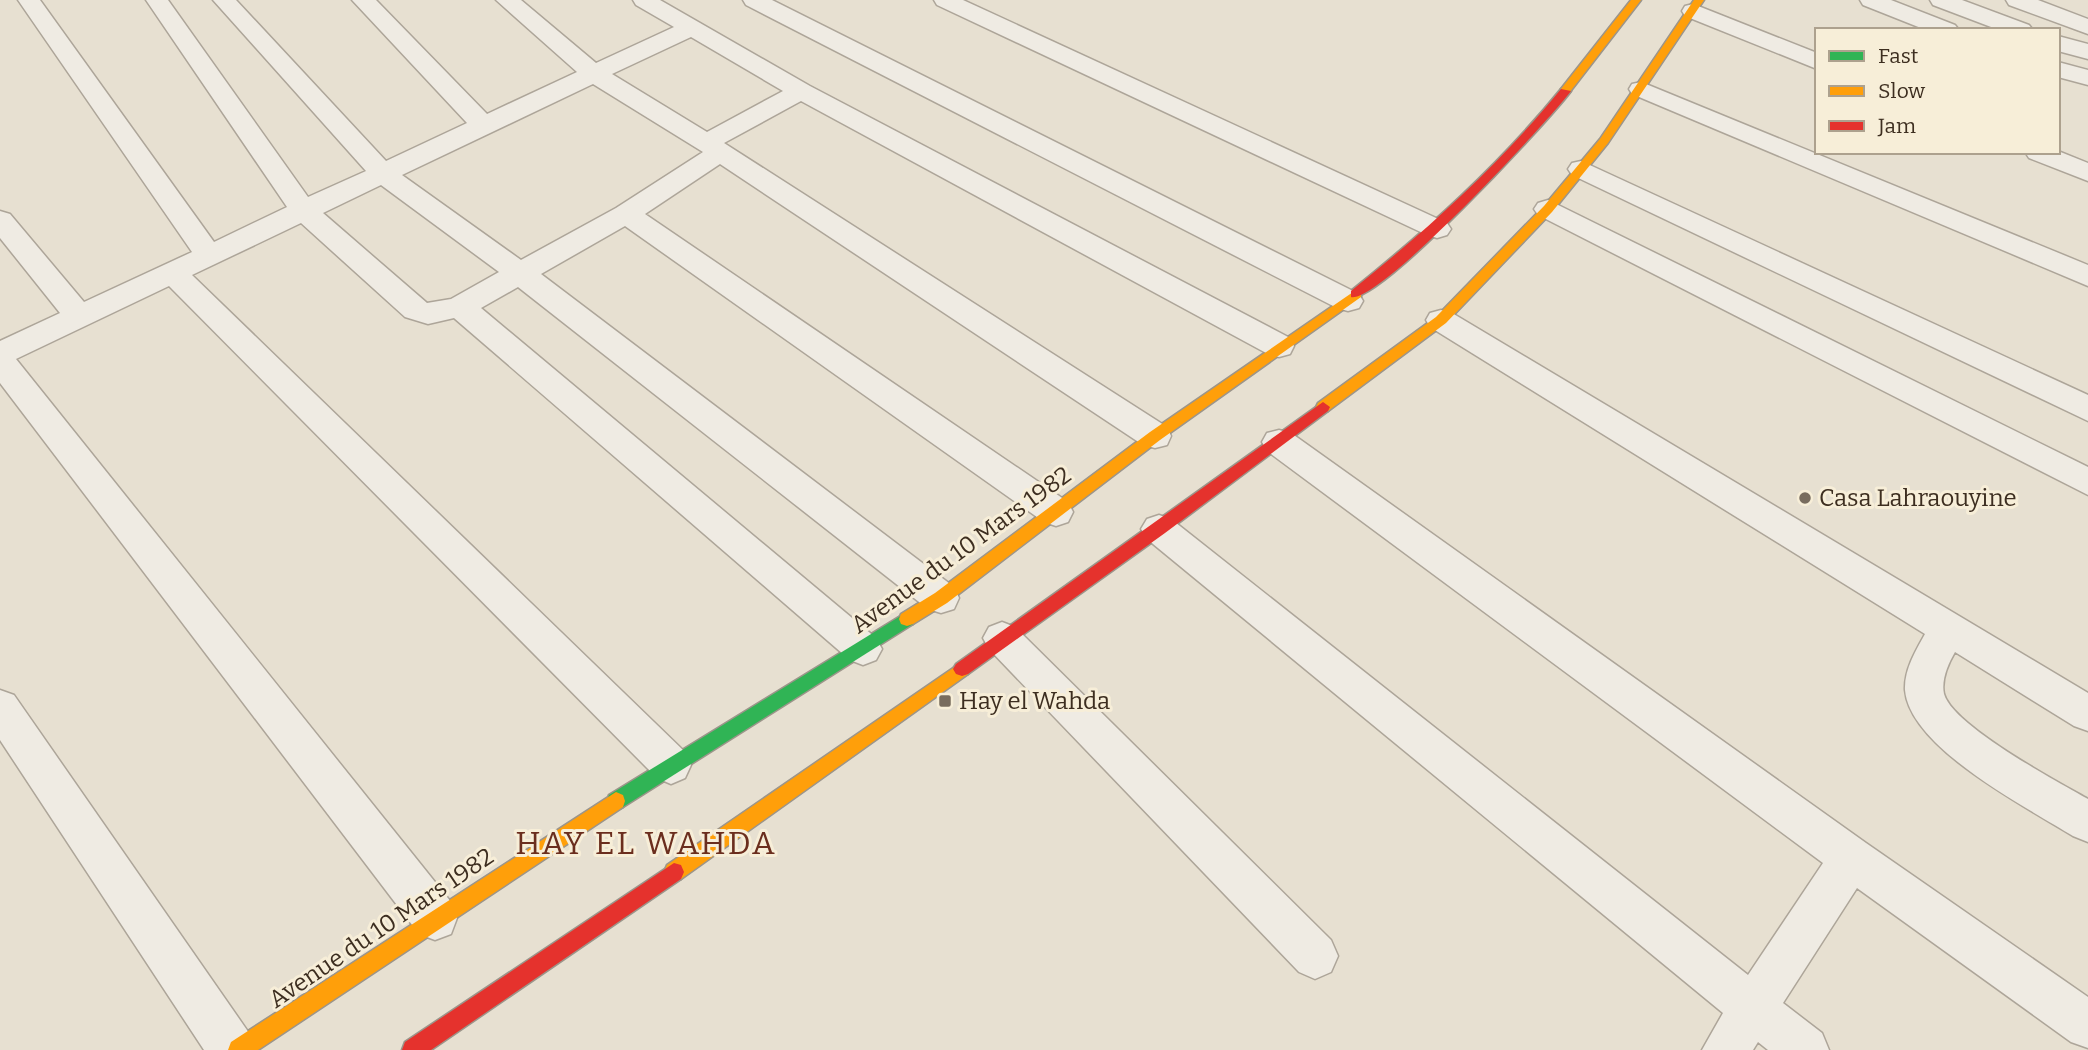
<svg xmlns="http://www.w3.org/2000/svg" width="2088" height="1050" font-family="Bitter,serif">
<rect width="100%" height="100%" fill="#e7e0d1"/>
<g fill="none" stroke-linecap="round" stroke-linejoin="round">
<!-- street casing -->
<g stroke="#ada599" stroke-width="3">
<path id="street" d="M18,0H40L214,242L287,207L146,0H168L308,197L366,171L213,0H236L386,161L467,123L352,0H376L487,114L577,72L496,0H521L596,63L674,27L636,5L633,0H660L810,86L1290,338L1294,346L1290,354L1279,357L1268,354L801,101L724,143L1167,427L1171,436L1167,445L1155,448L1143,445L720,164L645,214L1068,502L1073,512L1068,522L1056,526L1044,522L625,226L541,274L954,587L959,598L954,609L941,613L928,609L518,287L481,308L876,638L882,649L876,660L863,665L850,660L454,318L428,324L405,317L301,223L192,275L685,752L691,765L685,778L671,784L657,778L169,286L16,359L451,902L457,918L451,934L435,940L419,934L0,383V341L60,313L0,238V211L10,214L84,302L192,252ZM691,37L783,91L707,132L612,74ZM593,84L703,152L616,208L521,260L402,175ZM381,185L499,272L451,299L427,303L323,213Z
M743,0H772L1359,294L1363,301L1359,308L1348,311L1337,308L746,5Z
M934,0H963L1447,223L1451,229L1447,235L1437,238L1427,235L937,5Z
M1860,0H1891L1955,25L1959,30H1926L1863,5Z
M1930,0H1962L2029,25L2033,30H1999L1933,5Z
M2006,0H2038L2088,19V34L2009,5Z
M1693,4L1817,53V69L1685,16L1682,11L1685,6Z
M2058,36L2088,44V59L2058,51Z
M2058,62L2088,70V85L2058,77Z
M1641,82L2088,265V286L1632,94L1629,89L1632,84Z
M2058,151L2088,163V181L2029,158L2025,152Z
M1581,161L2088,395V421L1572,175L1568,169L1572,163Z
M1548,200L2088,467V495L1538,215L1534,209L1538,203Z
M1441,310L1452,313L2088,693V731L2074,726L1955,652C1948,664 1941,680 1944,694C1953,726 2058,782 2088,799V842L2073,836C2028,808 1910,748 1905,690C1904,670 1916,650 1925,634L1430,327L1426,320L1430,313Z
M1279,430L1291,433L1866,843L2088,997V1048L2071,1042L1857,888L1783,1003L1822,1033L1829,1050H1768L1758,1042L1753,1050H1702L1723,1013L1147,539L1141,529L1147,519L1159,515L1171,519L1748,975L1823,863L1267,451L1262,442L1267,433Z
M1002,622L1015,627L1331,940L1338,956L1331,972L1315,979L1299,972L989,649L983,638L989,627Z
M0,690L14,695L249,1033L256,1050H204L0,740Z"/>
</g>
<!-- fast casing -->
<g stroke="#9c958a" stroke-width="3">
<path id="fast" d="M907,612L913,614L915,619L913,624L623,807L616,810L609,807L607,801L609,795Z"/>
</g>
<!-- slow casing -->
<g stroke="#9c958a" stroke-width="3">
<path id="slow" d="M1631,0H1641L1569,93H1561V89Z
M1694,0H1704L1608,143L1552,212L1446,323L1328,411H1318L1316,407L1318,403L1436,317L1544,206L1600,139Z
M1356,290L1361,291V297L1160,440L947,603L913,624L907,626L901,624L899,619L901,614L935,593L1150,432Z
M962,662L968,664L971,669L968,674L681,879L674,881L667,879L664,872L667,865Z
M616,792L623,795L625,801L623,807L258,1050H228L231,1042Z"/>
</g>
<!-- jam casing -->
<g stroke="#9c958a" stroke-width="3">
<path id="jam" d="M1561,89L1571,91C1548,122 1379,304 1351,297V291C1428,229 1499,165 1561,89Z
M1323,402L1330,407L1328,411L1165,533L968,674L962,676L956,674L953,669L956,664Z
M674,863L681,865L684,872L681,879L431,1050H402L405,1042Z"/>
</g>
<!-- street -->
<use href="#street" fill="#efebe3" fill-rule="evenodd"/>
<!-- fast -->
<use href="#fast" fill="#30b455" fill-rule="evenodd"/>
<!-- slow -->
<use href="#slow" fill="#ff9f0a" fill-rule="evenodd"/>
<!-- jam -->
<use href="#jam" fill="#e5322d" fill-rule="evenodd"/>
</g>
<!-- markers -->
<g fill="#786c5e" stroke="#f7eed8" stroke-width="2.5">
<circle cx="1805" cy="498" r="7"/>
<rect x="938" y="694" width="14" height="14" rx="3.5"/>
</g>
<g text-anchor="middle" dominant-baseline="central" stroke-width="6" stroke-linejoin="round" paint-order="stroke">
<!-- poi labels -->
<g font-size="24" fill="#3d2e20" stroke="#f7eed8" text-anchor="start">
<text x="1819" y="498">Casa Lahraouyine</text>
<text x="959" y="701">Hay el Wahda</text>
</g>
<!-- street labels -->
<g font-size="24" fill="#3d2e20" stroke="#f7eed8">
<text transform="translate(961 550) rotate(-36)">Avenue du 10 Mars 1982</text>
<text transform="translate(381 928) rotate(-34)">Avenue du 10 Mars 1982</text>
</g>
<!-- near-neighbourhood labels -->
<g font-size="32" letter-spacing="2" fill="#6b2e1e" stroke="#f7eed8">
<text x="646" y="843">HAY EL WAHDA</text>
</g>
</g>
<!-- legend -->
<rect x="1815" y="28" width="245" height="126" fill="#f7eed8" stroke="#ada18e" stroke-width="2"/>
<rect x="1829" y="51" width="35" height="10" fill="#30b455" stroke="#ada18e" stroke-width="2"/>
<text x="1878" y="63" font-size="21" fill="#3d2e20">Fast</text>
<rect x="1829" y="86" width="35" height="10" fill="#ff9f0a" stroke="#ada18e" stroke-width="2"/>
<text x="1878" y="98" font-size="21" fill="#3d2e20">Slow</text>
<rect x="1829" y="121" width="35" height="10" fill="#e5322d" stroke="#ada18e" stroke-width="2"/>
<text x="1878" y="133" font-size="21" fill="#3d2e20">Jam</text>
</svg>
